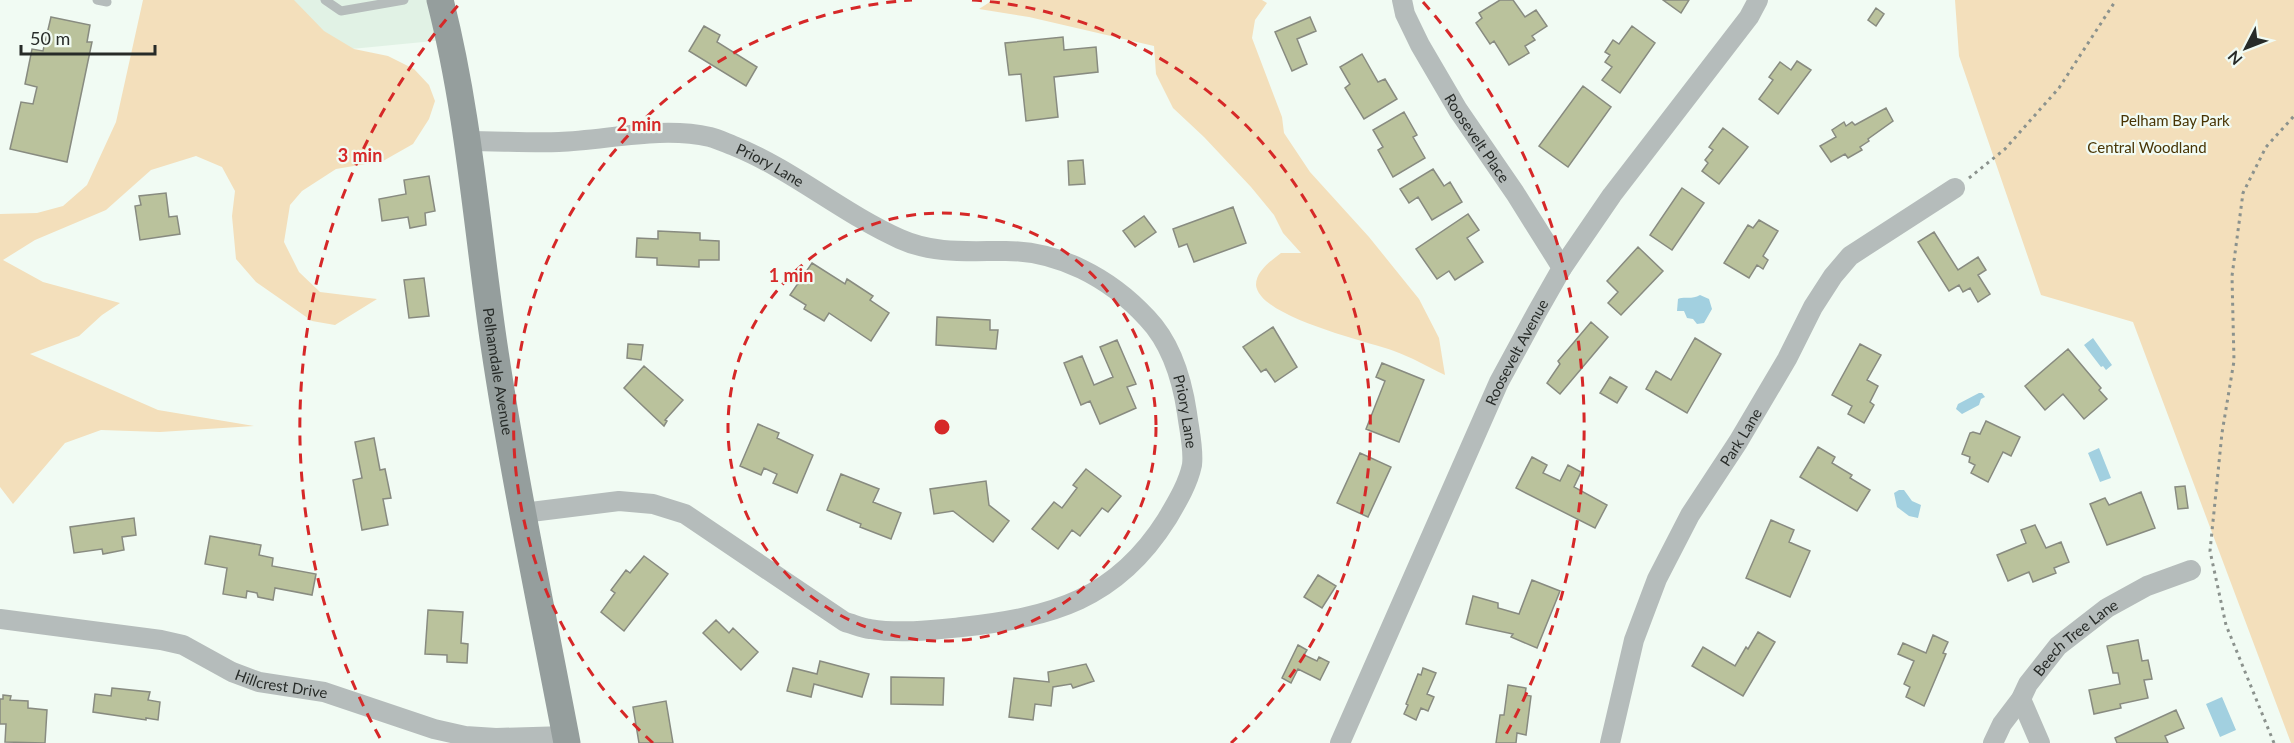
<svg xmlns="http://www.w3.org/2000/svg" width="2294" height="743" font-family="Lato,sans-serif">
<rect width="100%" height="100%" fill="#f1fbf3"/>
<!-- built -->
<path fill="#e1f2e5" d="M243,0H443L454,39L248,59Z"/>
<!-- green -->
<path fill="#f3dfbb" d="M143,0H294L324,31L354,49L388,56L414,69L429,85L435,101L429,119L413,144L383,161L336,169L302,191L290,205L284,242L299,272L320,292L377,299L335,325L312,321L256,282L236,259L232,216L235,191L222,167L196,156L151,170L106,210L35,240L3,260L43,282L120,303L102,315L79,336L30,354L158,410L254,426L160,432L101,430L65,443L13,504L0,487V214L37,213L63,206L87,185L116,122Z
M993,0H1262L1267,3L1255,20L1252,38L1282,117L1284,133L1310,172L1369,237L1419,299L1439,338L1445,375C1428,367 1411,357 1394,351C1366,341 1259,317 1256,285C1256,271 1271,261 1281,253H1301L1283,233L1274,215L1251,187L1204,137L1173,108L1156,74L1154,46L1029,17L979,9Z
M1955,0H2294V743H2291L2133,322L2041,295L1959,56Z"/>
<!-- water -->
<path fill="#a2d0e0" d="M1700,295L1709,299L1712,309L1704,323L1697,324L1693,319L1687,318L1684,311H1677L1678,299C1684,296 1692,300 1700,295Z
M2093,338L2112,365L2106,370L2103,366L2101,367L2084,345Z
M1979,393H1982L1985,397L1981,399L1979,405L1962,414L1956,409L1958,404Z
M2099,448L2111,478L2100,482L2088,453Z
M1899,490H1904L1912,501L1921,505L1918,518L1909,516L1897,507L1894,493Z
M2222,697L2236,730L2220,737L2206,704Z"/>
<!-- building -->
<path fill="#bac29c" stroke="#888b80" stroke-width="1.5" d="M1500,0H1513L1525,17L1536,10L1547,26L1532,36L1535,40L1525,46L1529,53L1509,65L1494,41L1490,44L1476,23L1482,18L1479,13Z
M1663,0H1689L1681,13Z
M1876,8L1884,14L1876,26L1868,20Z
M51,17L90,25L87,42H92L67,162L10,149L21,102L33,104L37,87L25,84L32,49L43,51Z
M1310,17L1316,31L1297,39L1307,64L1292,71L1275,32Z
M704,26L720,35L717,42L757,67L746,86L689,51Z
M1632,26L1655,43L1620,93L1602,80L1612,67L1605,62L1610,55L1605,52L1613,40L1619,44Z
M1063,37L1064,50L1096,47L1098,72L1054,77L1058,117L1026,121L1021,74L1009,75L1005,43Z
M1362,54L1378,82L1385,79L1397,99L1364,119L1345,88L1350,84L1340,67Z
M1797,61L1811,70L1778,114L1759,99L1773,80L1769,77L1780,62L1791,70Z
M1583,86L1611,107L1568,167L1539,146Z
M1886,108L1893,121L1868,139L1869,141L1860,147L1862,150L1848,158L1845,154L1831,162L1820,146L1836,137L1832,130L1844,122L1846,126L1852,122L1855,125Z
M1404,112L1417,135L1413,137L1425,158L1393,177L1378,150L1383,147L1373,130Z
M1723,128L1748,147L1719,184L1702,171L1708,163L1705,160L1713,150L1709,147Z
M1083,160L1085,184L1069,185L1068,161Z
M1433,169L1444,186L1450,182L1462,202L1432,220L1418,197L1409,203L1400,189Z
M429,176L435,211L425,213L426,225L410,228L408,217L382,221L379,199L406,194L404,180Z
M1682,188L1704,203L1672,250L1650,235Z
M166,193L169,217L177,216L180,234L140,240L135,206L141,205L139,196Z
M1233,207L1246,243L1194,262L1187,244L1179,247L1173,229Z
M1468,214L1479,230L1467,238L1483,262L1455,280L1449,271L1437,279L1416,249Z
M1144,216L1156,232L1135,247L1123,231Z
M1759,220L1778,231L1763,256L1768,260L1763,269L1757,265L1749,278L1724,263L1748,225L1753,228Z
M658,231L700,233V240L719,241V260H699V267L657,265V258L636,257L637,238L658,239Z
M1934,232L1958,270L1978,257L1986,270L1978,275L1990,294L1978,302L1970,288L1963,292L1959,285L1949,291L1918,242Z
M1638,247L1663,271L1621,315L1608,303L1618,292L1607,281Z
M812,263L845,284L847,279L873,296L870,300L889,313L871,341L829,313L824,321L804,309L806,305L790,295Z
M424,278L429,316L409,318L404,280Z
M937,317L990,320V330H998L996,349L936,345Z
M1591,322L1608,337L1560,394L1547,383L1560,364L1558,361Z
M1273,327L1297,367L1275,382L1266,369L1261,372L1243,347Z
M1695,338L1721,354L1687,413L1646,389L1656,371L1671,380Z
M1117,340L1136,384L1127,387L1136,408L1100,424L1090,401L1081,405L1064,363L1082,356L1094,385L1113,377L1100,347Z
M628,344L643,345L641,360L627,358Z
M1860,344L1881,355L1867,380L1878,386L1870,402L1874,405L1864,423L1848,414L1852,406L1832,395Z
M2068,349L2101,388L2099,390L2107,399L2084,419L2063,394L2045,410L2025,386Z
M1382,363L1424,380L1399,442L1366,429L1385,381L1376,377Z
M644,366L683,400L665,420L667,421L664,426L624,388Z
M1610,377L1627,387L1617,403L1600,393Z
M1986,421L2020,437L2011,456L2003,452L1988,482L1971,473L1975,465L1969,462L1970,457L1962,454L1970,433L1973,432L1980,434Z
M758,424L779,433L777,438L813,455L797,493L773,483L777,474L764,468L761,475L740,466Z
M374,438L380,470L385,469L391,498L383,499L388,525L362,530L353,480L362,478L355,442Z
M1818,447L1835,457L1832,463L1852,475L1850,478L1870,490L1857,511L1800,477Z
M1360,453L1391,467L1368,517L1337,503Z
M1532,457L1547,465L1543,473L1560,481L1568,465L1581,472L1574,487L1607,505L1595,528L1516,488Z
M1086,469L1121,496L1108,512L1102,508L1080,536L1072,530L1058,549L1032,529L1054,502L1062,508L1077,488L1073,485Z
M841,474L879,489L873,502L901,513L891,539L860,527L861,524L827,510Z
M986,481L989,505L1009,521L993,542L953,511L934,514L930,489Z
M2185,486L2188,508L2178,509L2175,487Z
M2141,492L2155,528L2107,545L2090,504L2105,498L2109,505Z
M134,518L136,535L122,537L124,550L103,554L102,549L74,553L70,527Z
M1771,520L1794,530L1789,542L1810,551L1790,597L1746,578Z
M2035,525L2046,548L2061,542L2069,562L2054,568L2056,573L2033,582L2029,572L2008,581L1997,555L2026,543L2021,530Z
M210,536L261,545L259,555L273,558L272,566L316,574L312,595L275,588L273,600L258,597L257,593L247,591L246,598L223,594L227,568L205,564Z
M644,556L668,574L624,631L601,612L615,593L611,590L626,570L630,573Z
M1318,575L1336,586L1322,608L1304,597Z
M1532,580L1560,591L1537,648L1511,637L1513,634L1466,624L1473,596L1498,603V608L1519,614Z
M428,610L463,612L461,643L468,644L467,663L447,662V655L425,654Z
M716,620L729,633L733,628L758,652L741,670L703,633Z
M1758,632L1775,642L1743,696L1692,666L1703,647L1735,666L1746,647L1748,649Z
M1933,635L1948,642L1943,653L1946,654L1924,706L1906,697L1910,687L1904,684L1914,661L1898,654L1903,643L1926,653Z
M2138,640L2142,661L2148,660L2152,679L2144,680L2148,698L2120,704L2121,708L2094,714L2089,690L2120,684L2118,673H2113L2107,646Z
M1298,645L1307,650L1304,655L1317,661L1319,657L1329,662L1320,680L1298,669L1291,683L1282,678Z
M820,661L869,674L862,697L814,684L811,697L787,691L793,668L817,674Z
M1086,664L1094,681L1073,688L1071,684L1053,687L1051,706L1035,704L1033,720L1009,717L1014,678L1049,682L1048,672Z
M1423,668L1436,673L1427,694L1434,697L1428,711L1421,708L1416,720L1404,714L1408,705L1406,704L1418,674L1421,675Z
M891,677L944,678L943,705L891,704Z
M1508,685L1526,688L1525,695L1531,696L1526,735L1517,733L1516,743H1496L1500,715H1504Z
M112,688L150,692L148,700L160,702L158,720L146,718V720L93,712L95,694L111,696Z
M3,695L11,696L10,700L28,701V708L47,710L45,743L5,742L6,724H0V699H3Z
M666,701L673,743H639L633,707Z
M2176,710L2184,728L2165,736L2168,743H2117L2115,738Z"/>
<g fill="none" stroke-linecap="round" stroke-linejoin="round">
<!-- path -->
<path stroke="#8b928d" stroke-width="3" stroke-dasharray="3 4.5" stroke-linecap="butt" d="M1969,178L2005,149L2059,88L2116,0
M2274,743L2226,625L2210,551L2222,433L2234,361L2232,276L2243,193L2266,147L2294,116"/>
<!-- lane -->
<path stroke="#b5bcbb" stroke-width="9" d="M97,0L107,2
M325,0L341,11L404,0"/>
<!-- street -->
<g stroke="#b5bcbb" stroke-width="20">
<path id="s1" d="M1402,0L1405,14L1420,45L1458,110L1515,193L1562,268"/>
<path id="s2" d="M468,141C498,141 529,143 559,142C608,140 661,126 710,137C718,139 726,143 734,146C793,170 842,213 900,239C933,254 967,251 1003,251C1058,250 1110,278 1147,318C1172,344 1182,379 1187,413C1189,429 1194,449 1192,465C1188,484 1177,502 1167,519C1116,600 1052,617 962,627C933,630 900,634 870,629C862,628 853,624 845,622L685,514L653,504L619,501L523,513"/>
<path id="s3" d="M0,619L161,640L183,645L232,672L259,682L324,692L434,729L465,736L496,738L566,736"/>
<path d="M2021,699L2040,743"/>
<path id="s4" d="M1340,743L1499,382L1537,312L1562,268L1612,195L1749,17L1758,0"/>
<path id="s5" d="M1610,743L1634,640L1657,579L1690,515L1738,442L1787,359L1813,307L1833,276L1850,256L1955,188"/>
<path id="s6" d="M1993,743L2002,724L2021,699L2028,684L2058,646L2107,608L2147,586L2191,570"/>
</g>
<!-- secondary -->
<path stroke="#959e9d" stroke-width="27" id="s7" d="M440,0C469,113 477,230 494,345C514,479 542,611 567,743"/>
</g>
<!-- distance rings -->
<g fill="none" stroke="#d62828" stroke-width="3" stroke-dasharray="10 8">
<circle cx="942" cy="427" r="214"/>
<path d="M653 743A428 428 0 0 1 912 0M972 0A428 428 0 0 1 1231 743"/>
<path d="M380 738A642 642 0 0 1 461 2M1423 2A642 642 0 0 1 1504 738"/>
</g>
<g text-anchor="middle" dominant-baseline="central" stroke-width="4.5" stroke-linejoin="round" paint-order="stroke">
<!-- park labels -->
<g font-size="15" fill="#483404" stroke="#f1fbf3">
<text x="2175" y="120">Pelham Bay Park</text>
<text x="2147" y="147">Central Woodland</text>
</g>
<!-- street labels -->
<g font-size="15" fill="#272b28" stroke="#f1fbf3">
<text stroke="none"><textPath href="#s1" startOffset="158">Roosevelt Place</textPath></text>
<text stroke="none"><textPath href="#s2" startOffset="309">Priory Lane</textPath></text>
<text stroke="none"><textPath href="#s4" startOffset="429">Roosevelt Avenue</textPath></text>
<text stroke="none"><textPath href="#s7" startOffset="376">Pelhamdale Avenue</textPath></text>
<text stroke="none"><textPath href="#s2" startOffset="830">Priory Lane</textPath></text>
<text stroke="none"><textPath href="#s5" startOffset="336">Park Lane</textPath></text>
<text stroke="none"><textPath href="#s6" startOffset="136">Beech Tree Lane</textPath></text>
<text stroke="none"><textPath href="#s3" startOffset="292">Hillcrest Drive</textPath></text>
</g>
</g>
<circle cx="942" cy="427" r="9" fill="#d62828" stroke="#f1fbf3" stroke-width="3"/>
<g font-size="18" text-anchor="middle" font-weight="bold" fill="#d62828" stroke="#f1fbf3" stroke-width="4.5" stroke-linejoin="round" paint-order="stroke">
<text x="639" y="131">2 min</text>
<text x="360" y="162">3 min</text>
<text x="791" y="282">1 min</text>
</g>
<!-- north arrow -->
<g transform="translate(2246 48) rotate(228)" stroke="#f1fbf3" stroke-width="4.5" paint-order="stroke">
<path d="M0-4.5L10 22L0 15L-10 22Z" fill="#272b28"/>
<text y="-9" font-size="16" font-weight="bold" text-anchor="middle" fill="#272b28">N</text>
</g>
<!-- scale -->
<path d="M21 45v9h134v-9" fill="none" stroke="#272b28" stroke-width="3"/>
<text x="30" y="45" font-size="18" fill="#272b28" stroke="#f1fbf3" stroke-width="4.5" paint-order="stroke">50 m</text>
</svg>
